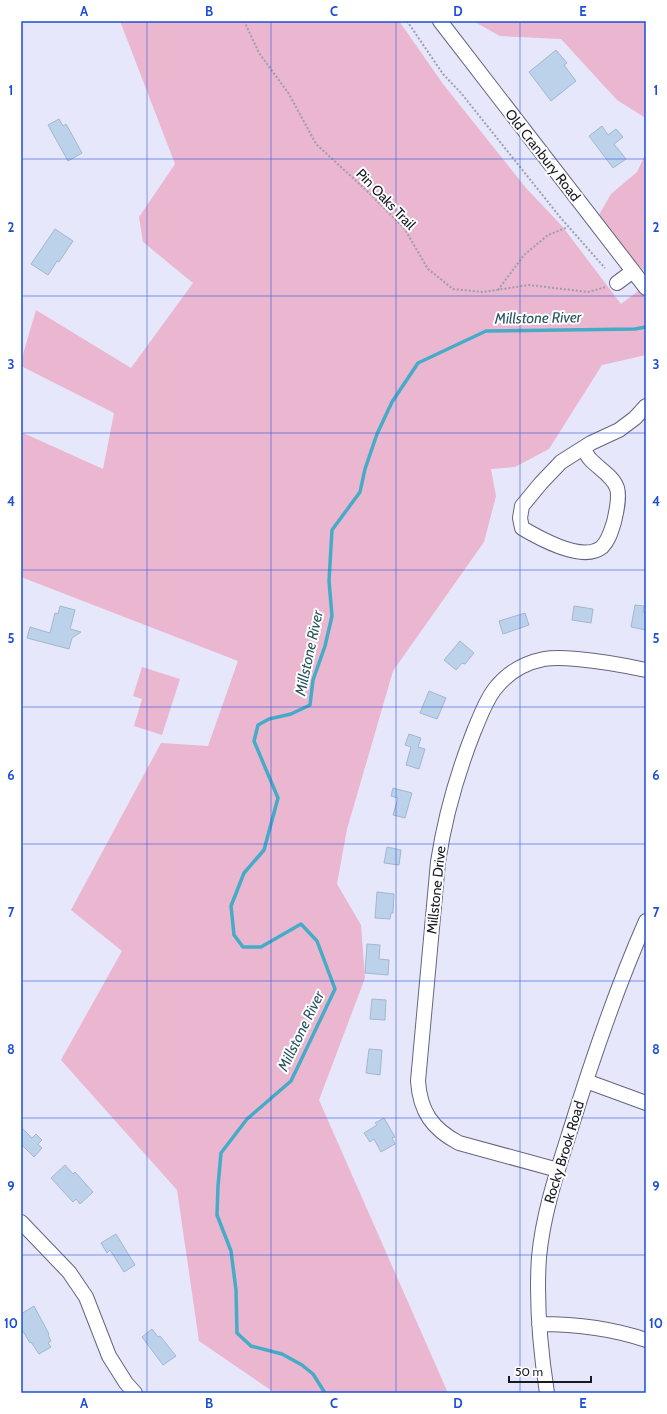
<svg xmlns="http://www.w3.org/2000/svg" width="667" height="1414" font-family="Cabin,sans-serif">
<rect width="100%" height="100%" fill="#e6e7fa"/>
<!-- green -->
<path fill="#eab6d0" d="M120,21H399L443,84L526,188L562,226L621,304L646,285V355L602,365L549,449L515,467L491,469L496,496L484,542L393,671L347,829L337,884L361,925L365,978L319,1100L448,1393H275L199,1341L177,1190L61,1060L122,951L71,910L161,743L208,746L238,661L21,577V432L103,469L114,413L21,366V361L36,310L131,368L193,283L143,242L139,217L175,164Z
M473,21H646V146L644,117L617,100L561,39L500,36Z
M646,153V273L596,220L611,194L637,172Z
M142,667L180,679L162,735L134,726L142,699L133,696Z"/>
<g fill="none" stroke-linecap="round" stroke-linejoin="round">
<!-- stream -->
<path stroke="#45acc8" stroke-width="3.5" d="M325,1393L313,1374L302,1365L282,1354L251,1346L237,1333L236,1290L231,1251L217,1215L218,1186L221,1153L247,1119L291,1081L335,989L317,941L301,924L261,947H243L234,935L231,906L244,873L264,850L278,798L254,741L258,725L269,719L291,714L310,705L313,680L325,646L332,616L329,581L332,530L360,492L365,469L377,434L392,402L418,363L486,331L635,329L646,327"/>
</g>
<!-- building -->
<path fill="#bcd2ea" stroke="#a2b7cf" d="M556,50L567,63L564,65L576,81L551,101L529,72Z
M59,119L63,126L66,124L82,153L68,161L48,125Z
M602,126L608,135L616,129L623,137L614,144L626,159L613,168L589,136Z
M55,229L73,241L59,262L57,261L48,275L31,264Z
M635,605L644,606L643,612L646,613V630L631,627Z
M60,606L75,610L70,629L81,632L72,638L69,649L27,638L30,627L50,633L55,613L58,614Z
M574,606L593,609L591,623L572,620Z
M525,613L529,625L503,634L499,621Z
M460,641L474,653L465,664L462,663L456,670L444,660Z
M429,691L446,698L437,719L420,713Z
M409,734L421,738L418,747L425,749L419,769L406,765L411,747L405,745Z
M393,788L412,793L405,818L393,815L398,798L391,796Z
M387,847L401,850L399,865L384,863Z
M377,892L394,894L393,913H391L390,919L375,918Z
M367,944L380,945L379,959L389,960L388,975L365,973Z
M372,999L386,1000L385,1020L370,1019Z
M369,1049L382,1050L380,1075L366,1073Z
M384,1118L395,1137L392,1138L395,1144L381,1152L374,1139L370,1142L364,1133L377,1125L375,1123Z
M21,1127L32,1138L36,1134L42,1140L38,1144L42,1148L34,1157L21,1144Z
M65,1165L73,1174L75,1172L93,1192L80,1204L76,1199L73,1202L51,1178Z
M116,1234L135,1265L124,1272L110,1250L107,1253L101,1243Z
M34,1306L49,1334L48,1335L51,1341L48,1343L51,1347L39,1354L31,1342L30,1343L21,1328V1314Z
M152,1329L158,1337L160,1336L176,1356L163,1365L142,1337Z"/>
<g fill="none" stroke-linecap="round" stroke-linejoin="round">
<!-- minor casing -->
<g stroke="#64657f" stroke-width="16">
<path id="minor" d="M440,21L646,288
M617,283L633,271
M583,449C586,452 587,456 590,459C598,468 613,476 617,488C620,498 616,513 614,522C611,531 609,540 602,547C583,563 539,538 522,528L520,518L522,506L541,483L561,462L591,443L619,430L635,418L646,406
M586,1081L646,1103
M558,1170L459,1143C432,1129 420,1111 418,1081L438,862C445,816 457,774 474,731C480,717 485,702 494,690C506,674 524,663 544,659C555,657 566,658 577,659C600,661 623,665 646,670
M21,1222L69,1272L86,1297L109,1356L126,1383L135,1393
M539,1324C576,1324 611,1328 646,1340
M547,1393C540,1348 536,1302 539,1257C543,1214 557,1172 570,1131C592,1060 616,989 646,921"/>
</g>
<!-- path -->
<path stroke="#9c9dad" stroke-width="2" stroke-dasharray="2 2" stroke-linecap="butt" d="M244,21L259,53L289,94L316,144L366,190L404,228L428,269L453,289L483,292L529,285L588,292L606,287
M407,21L443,74L461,93L560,217L605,268
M498,290L524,255L548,235L568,227"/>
<!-- minor -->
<use href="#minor" stroke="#fff" stroke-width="14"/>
</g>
<!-- grid -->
<path fill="none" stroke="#1d4ed8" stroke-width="1" stroke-opacity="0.55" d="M147,21V1393M271,21V1393M396,21V1393M520,21V1393M21,159H646M21,296H646M21,433H646M21,570H646M21,707H646M21,844H646M21,981H646M21,1118H646M21,1255H646"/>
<g text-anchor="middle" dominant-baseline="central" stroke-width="4" stroke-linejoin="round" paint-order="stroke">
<!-- street labels -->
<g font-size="14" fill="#191924" stroke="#fff">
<text transform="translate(543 155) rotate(52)">Old Cranbury Road</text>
<text transform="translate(386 199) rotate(46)">Pin Oaks Trail</text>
<text transform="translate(436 890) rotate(-84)">Millstone Drive</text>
<text transform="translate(564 1152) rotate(-73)">Rocky Brook Road</text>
</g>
<!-- water labels -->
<g font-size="15" font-style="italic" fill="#2a5663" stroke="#fff">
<text transform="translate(538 318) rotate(-1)">Millstone River</text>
<text transform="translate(309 653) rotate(-78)">Millstone River</text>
<text transform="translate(301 1031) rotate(-64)">Millstone River</text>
</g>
</g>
<!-- border -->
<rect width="667" height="1414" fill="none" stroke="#ffffff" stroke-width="44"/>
<!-- scale -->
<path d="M509 1376v6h82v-6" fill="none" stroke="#191924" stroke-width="2"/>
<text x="515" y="1376" font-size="12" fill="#191924" stroke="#ffffff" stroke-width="3" paint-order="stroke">50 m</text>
<rect x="22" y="22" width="623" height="1370" fill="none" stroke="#1d4ed8" stroke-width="1.5"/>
<g font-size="13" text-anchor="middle" font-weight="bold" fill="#1d4ed8">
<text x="84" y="16">A</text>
<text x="209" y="16">B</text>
<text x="334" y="16">C</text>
<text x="458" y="16">D</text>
<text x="583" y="16">E</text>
<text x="11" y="95">1</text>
<text x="656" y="95">1</text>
<text x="11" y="232">2</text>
<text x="656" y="232">2</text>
<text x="11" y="369">3</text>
<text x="656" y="369">3</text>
<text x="11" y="506">4</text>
<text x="656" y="506">4</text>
<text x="11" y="643">5</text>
<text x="656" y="643">5</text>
<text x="11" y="780">6</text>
<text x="656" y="780">6</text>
<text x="11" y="917">7</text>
<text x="656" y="917">7</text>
<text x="11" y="1054">8</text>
<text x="656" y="1054">8</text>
<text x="11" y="1191">9</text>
<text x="656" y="1191">9</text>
<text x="11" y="1328">10</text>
<text x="656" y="1328">10</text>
<text x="84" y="1408">A</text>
<text x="209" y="1408">B</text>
<text x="334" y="1408">C</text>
<text x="458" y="1408">D</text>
<text x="583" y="1408">E</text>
</g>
</svg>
